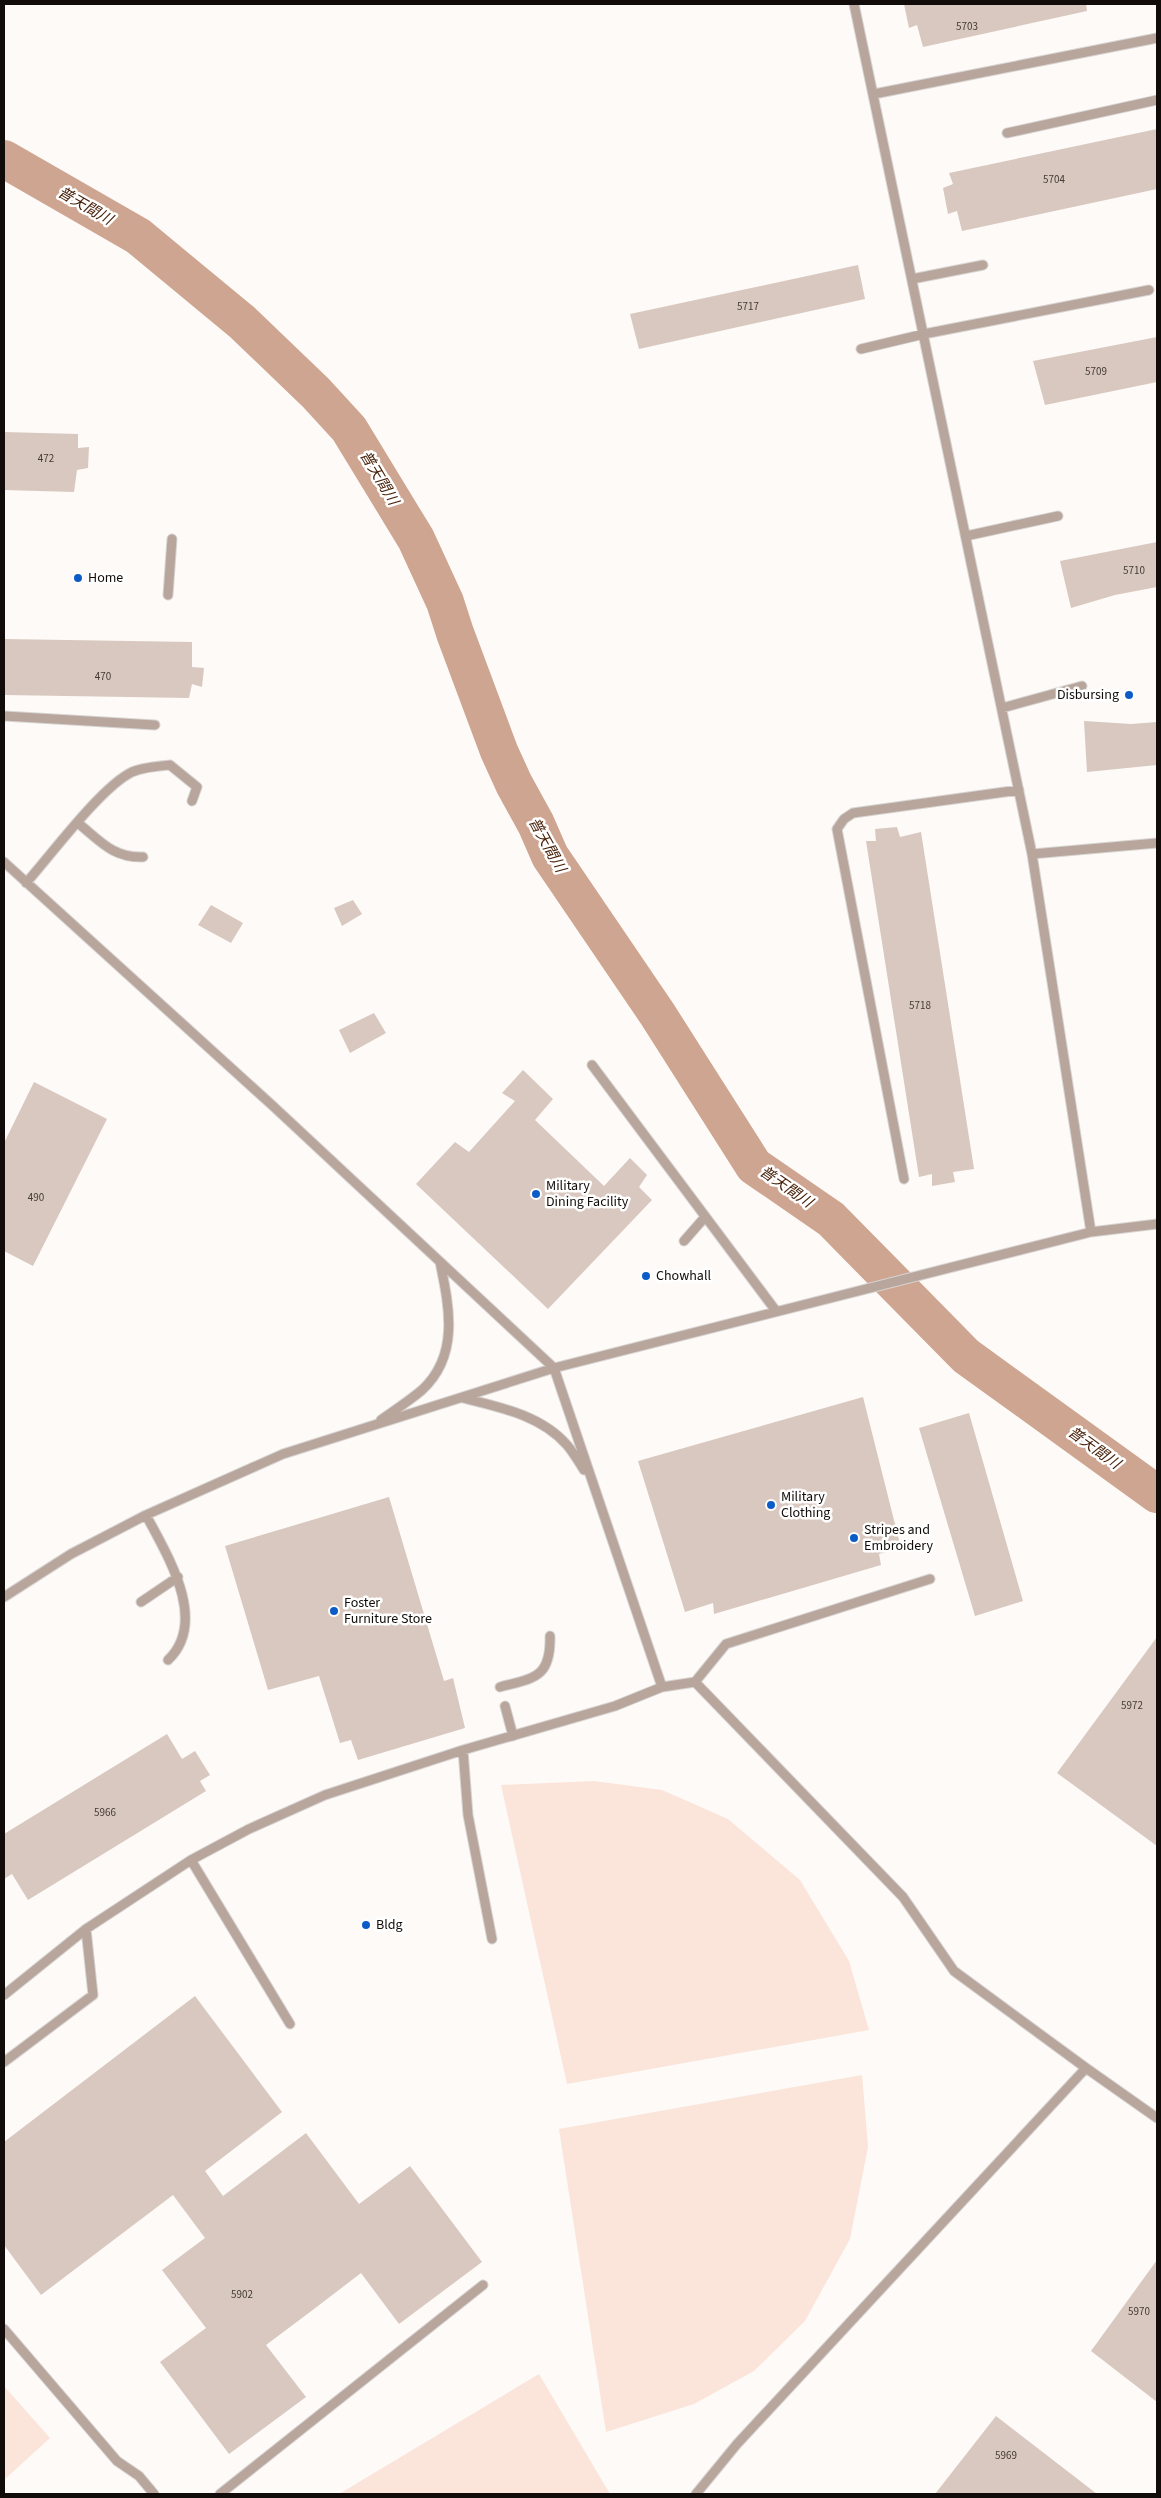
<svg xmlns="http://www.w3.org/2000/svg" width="1161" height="2498" font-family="'Source Sans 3','Noto Sans JP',sans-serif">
<rect width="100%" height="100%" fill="#fdfaf8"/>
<!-- green -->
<path fill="#fbe5da" d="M594,1781L662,1790L728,1819L800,1880L849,1961L869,2030L567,2084L501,1785Z
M862,2075L868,2147L850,2239L805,2321L754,2371L694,2404L606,2432L559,2129Z
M539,2374L610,2494H339Z
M4,2386L50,2438L4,2480Z"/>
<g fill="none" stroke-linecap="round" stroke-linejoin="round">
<!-- river -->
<path stroke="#cea590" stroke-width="38" d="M4,159L138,236L242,322L316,393L349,429L416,539L445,602L455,633L499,751L514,784L536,824L550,856L658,1015L754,1166L831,1219L966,1356L1157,1494"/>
</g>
<!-- building -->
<path fill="#d9c8bf" d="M904,4H1086L1087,11L923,47L917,25L909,28Z
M1157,129V189L962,231L957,211L948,214L943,188L953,184L949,173Z
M858,265L865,299L639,349L630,314Z
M1157,337V382L1045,405L1033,361Z
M4,432L78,434V448L89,447L88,468L77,470L74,492L4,490Z
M1157,542V587L1115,595L1071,608L1060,561Z
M4,639L192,642V667L204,668L202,687L192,684L189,698L4,695Z
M1084,721L1131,724L1157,722V765L1087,772Z
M897,827L900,837L921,832L974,1169L953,1172L955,1182L932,1186V1174L919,1177L866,841H876L875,829Z
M353,900L362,914L342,926L334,908Z
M211,905L243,923L231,943L198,925Z
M374,1013L386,1033L350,1053L339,1030Z
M523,1070L553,1099L535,1120L604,1186L630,1158L647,1175L639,1187L652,1200L548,1309L416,1184L455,1142L469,1152L515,1101L502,1093Z
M34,1082L107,1119L33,1266L4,1251V1143Z
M863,1397L901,1548L879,1554L881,1565L714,1614L713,1603L685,1612L638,1461Z
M969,1413L1023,1601L975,1616L919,1428Z
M389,1497L444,1681L453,1678L465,1728L358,1760L351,1740L340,1743L319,1676L268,1690L225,1546Z
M1157,1637V1846L1057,1773Z
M167,1734L182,1759L195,1751L210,1775L200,1781L206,1791L28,1900L12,1874L4,1879V1834Z
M195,1996L282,2112L205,2171L223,2196L306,2133L359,2204L410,2166L482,2262L399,2324L361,2273L314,2309L266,2345L306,2397L229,2454L160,2362L206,2328L162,2270L205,2238L173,2195L41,2295L4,2245V2142Z
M1157,2260V2402L1091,2351Z
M996,2416L1097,2494H935Z"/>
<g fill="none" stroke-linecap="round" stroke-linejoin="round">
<!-- service casing -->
<g stroke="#d7d4d2" stroke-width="11">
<path id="service" d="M854,4L1032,854L1091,1232
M874,94L1157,38
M1007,133L1157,100
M912,279L983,265
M861,349L924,334L1149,290
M966,536L1058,516
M168,595L172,539
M1002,708L1082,686
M4,716L155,725
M78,823C100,841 113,858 143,857
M1032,854L1157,843
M4,862L273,1106L554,1368L662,1687
M26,883C51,855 101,787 132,772C144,767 158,766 170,765L197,787L192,801
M592,1065L776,1311
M904,1179L837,829L844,819L853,813L1019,790
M684,1241L705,1217
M463,1398C499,1407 541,1415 567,1445C573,1452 579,1462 584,1470
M381,1420C395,1410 409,1401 422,1390C460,1355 449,1306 440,1262
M146,1515C167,1555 209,1621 168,1660
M4,1597L71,1554L146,1515L283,1454L554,1368L1091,1232L1157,1224
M141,1602L178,1577
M695,1682L726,1644L930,1579
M500,1687C534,1678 551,1678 550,1636
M505,1706L513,1736
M463,1750L468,1815L492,1939
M191,1860L290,2024
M4,1995L86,1929L191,1860L249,1829L325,1795L463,1750L615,1706L662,1687L695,1682L903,1897L954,1971L1086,2068L1157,2118
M4,2062L93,1995L86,1929
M4,2329L117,2461L139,2476L154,2494
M220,2494L483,2285
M696,2494L737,2444L1086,2068"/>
</g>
<!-- service -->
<use href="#service" stroke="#b8a69d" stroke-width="9"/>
</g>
<!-- markers -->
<g fill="#0b5cc6" stroke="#fff" stroke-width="2">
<circle cx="78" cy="578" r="5"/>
<circle cx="1129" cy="695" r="5"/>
<circle cx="536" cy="1194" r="5"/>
<circle cx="646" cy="1276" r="5"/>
<circle cx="771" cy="1505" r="5"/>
<circle cx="854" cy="1538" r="5"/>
<circle cx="334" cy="1611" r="5"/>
<circle cx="366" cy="1925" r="5"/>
</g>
<g text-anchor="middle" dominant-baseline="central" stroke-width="5" stroke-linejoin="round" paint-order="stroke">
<!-- number labels -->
<g font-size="11" fill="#433b36">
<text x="967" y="26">5703</text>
<text x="1054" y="179">5704</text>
<text x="748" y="306">5717</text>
<text x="1096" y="371">5709</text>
<text x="46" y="458">472</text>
<text x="1134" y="570">5710</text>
<text x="103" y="676">470</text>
<text x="920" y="1005">5718</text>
<text x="36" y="1197">490</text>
<text x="1132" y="1705">5972</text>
<text x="105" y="1812">5966</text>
<text x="242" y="2294">5902</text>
<text x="1139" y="2311">5970</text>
<text x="1006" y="2455">5969</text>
</g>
<!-- poi labels -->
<g font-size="14" fill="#110c09" stroke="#fff" text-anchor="start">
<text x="88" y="578">Home</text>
<text x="1119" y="695" text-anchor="end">Disbursing</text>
<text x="546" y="1186">Military<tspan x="546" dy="16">Dining Facility</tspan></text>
<text x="656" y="1276">Chowhall</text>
<text x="781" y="1497">Military<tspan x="781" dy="16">Clothing</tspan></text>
<text x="864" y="1530">Stripes and<tspan x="864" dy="16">Embroidery</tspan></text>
<text x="344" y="1603">Foster<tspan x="344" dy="16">Furniture Store</tspan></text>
<text x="376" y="1925">Bldg</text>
</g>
<!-- water labels -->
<g font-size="15" font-style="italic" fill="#461f07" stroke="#fff">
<text transform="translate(85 206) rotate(30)">普天間川</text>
<text transform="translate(379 478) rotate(59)">普天間川</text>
<text transform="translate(547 845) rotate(61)">普天間川</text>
<text transform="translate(786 1187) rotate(35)">普天間川</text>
<text transform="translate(1094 1448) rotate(36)">普天間川</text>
</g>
</g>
<!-- border -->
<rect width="1161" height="2498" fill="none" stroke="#110c09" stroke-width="10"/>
</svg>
